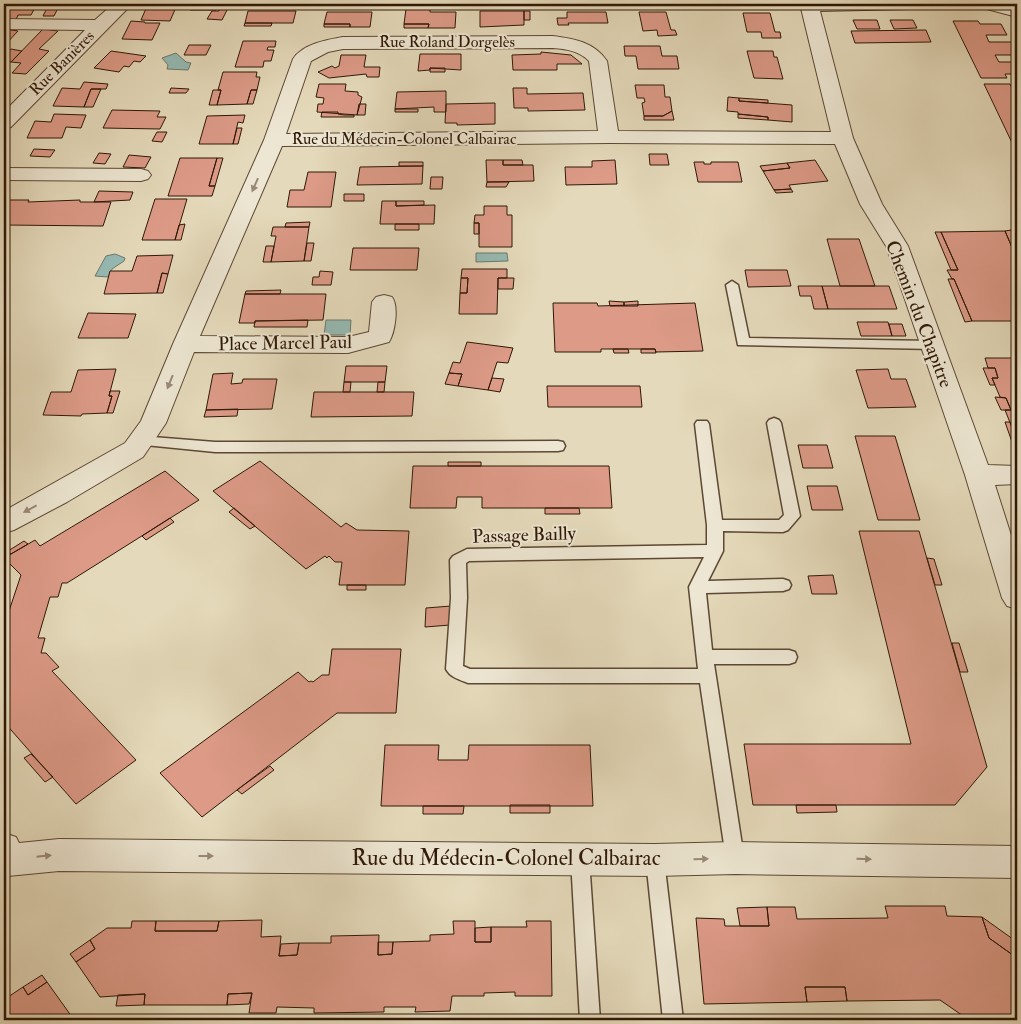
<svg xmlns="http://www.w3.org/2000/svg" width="1021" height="1024" font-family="'IM FELL Double Pica',serif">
<rect width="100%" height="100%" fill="#e4d9ba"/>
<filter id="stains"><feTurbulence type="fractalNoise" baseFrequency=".004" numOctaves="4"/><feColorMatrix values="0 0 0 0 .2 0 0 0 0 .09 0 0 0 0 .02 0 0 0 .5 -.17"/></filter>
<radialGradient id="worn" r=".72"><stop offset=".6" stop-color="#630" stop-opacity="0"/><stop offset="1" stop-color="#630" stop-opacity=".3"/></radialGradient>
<!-- water -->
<path fill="#95bab3" stroke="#6c796e" d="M176,53L186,62L191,63L188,70L167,69L168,65L162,58Z
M476,253H507L508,261L476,262Z
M115,254L125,258L124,261L112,269L108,277L95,276L106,256Z
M326,320H351L350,335H324Z"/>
<!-- building -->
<path fill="#dc9a87" stroke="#2f1807" d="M24,4H37L31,15H18L16,20H4L6,5Z
M148,4H153L177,5L170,21L141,20Z
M191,5H217L216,10H190Z
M48,6H59L54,16H43Z
M221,6H229L222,20L207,19L212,11H219Z
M406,9H430V12H456L455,28H428L429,24H404Z
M248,11H296L293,23H245Z
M480,11H524V25L480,27Z
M524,11H530V20H524Z
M327,12H372L370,27H350V24H324Z
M567,12H606L608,23H568L569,25H558L557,18H567Z
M639,12H666L671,30H675L677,35L658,36L657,30L643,31Z
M743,13H770L775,32H780L781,38H762L761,32H747Z
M853,20H877L880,29H857Z
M890,20H913L917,28L894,29Z
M131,21L145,22V23H160L152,40L122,39Z
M953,21H978L980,24H1001L1007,35H986L989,42H1011L1017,55H995L999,62H1017V74H1005L1007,78H981Z
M245,23H272L271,26H244Z
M324,24H350V27H324Z
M404,24H429L428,28H404Z
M4,29L18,31L4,46Z
M43,29L58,31L39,49L49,51L26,74L12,73L21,63L11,62Z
M926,30L931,42L855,43L851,31Z
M243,41H276L275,47H268L267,50H274L271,61H264L263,67H235Z
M189,45H211L206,55H184Z
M624,46H660L662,56H677L679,69H638L636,56H625Z
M11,49L22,51L11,62L4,60V56Z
M111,51L146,56L140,62L134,61L129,67L124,66L119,72L94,68Z
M747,51H773L774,57H777L783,79L754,78Z
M541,52L571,55L582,64H557V70H513L512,55L541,54Z
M420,54H461V70L430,68V70L418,71Z
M341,55H366L364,67H380L379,77H367L366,74L329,78L318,72L332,66L335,68L339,66Z
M430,68H445V72H430Z
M223,72H257L256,77H260L257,90H251L247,104L217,105L221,90H218Z
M84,82L108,84L106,89H91L84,107L53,106L62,88L80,89Z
M319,84H346L345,91L358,92V95L362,97L357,115L317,112L318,104H323L324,98L316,97Z
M984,84H1010L1012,88H1017V149H1015Z
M635,85H664L665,97H670L672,111L663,116H644L642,103L645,102L644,98H637Z
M171,88L189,89L186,93H169Z
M513,88H527V94L583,93L585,110L528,111V108H514Z
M91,89H101L93,107H84Z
M213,90H221L217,105H209Z
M251,90H257L253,104H247Z
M446,91V112H434V107L395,109L397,92Z
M728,97L739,98V101L792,105V122L768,120V117L738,114V112L727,111Z
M739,98L768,100V103L739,101Z
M495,103V124L457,125V123H445L446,104Z
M359,104H366L365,115H357Z
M395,109H418V112H395Z
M112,110L160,111L157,117H166L160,129L103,128Z
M672,111L674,120H644V116H663Z
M322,112H338V114L344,115H354V117H321Z
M54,114L86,115L81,128L66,127L62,138H27L35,121L51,122Z
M738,114L768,117V120L738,118Z
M245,115L243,123L238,122L233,144H199L207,116Z
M237,128H242L238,144H233Z
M157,132H167L162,142L152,141Z
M34,149L55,150L50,157L30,156Z
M99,153L111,154L105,164L93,163Z
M649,154H667L669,165H650Z
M129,155L151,157L145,168L123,167Z
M180,158H217L209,186H215L212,196H168Z
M217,158H223L215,186H209Z
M486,160H503V165H533L534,181L487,182Z
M503,160H522L523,165H503Z
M615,160L617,184L566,185L565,167H592V161Z
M815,160L828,181L789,185L791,189L774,190L763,171L790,168L787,163Z
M399,162H423V166H399Z
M694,162H704V164H711V162H738L742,182H698Z
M787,163L790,168L763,171L760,166Z
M423,166L422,184L357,185L360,167Z
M308,172H336L331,207H287L290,190H304Z
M431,177H443L442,189H430Z
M487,182H509L506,187H486Z
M791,189L793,192L776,193L774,190Z
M99,191L133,192L130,200L94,202Z
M344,194H364V201H344Z
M155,199H187L175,240H142Z
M9,200H29L28,202L80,200V202H111L103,226L4,225V202H8Z
M382,201H396V206L435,205L434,224H380Z
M396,201H424V205L396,206Z
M484,206H507V215H512V247H479V223H474L475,215H484Z
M310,222L309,227H285L286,223Z
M474,223H479V234H474Z
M185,224L181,240H175L179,225Z
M395,224H419V230H395Z
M273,227H309L304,261L271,262L276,236H271Z
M1011,230L1017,245V259L1005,231Z
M1005,231L1017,259V321H972L954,279H952L947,270H958L941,232Z
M935,232H941L958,270H951Z
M827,239H859L875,286H840Z
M307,243H314L311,261H304Z
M266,246H274L271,262H263Z
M353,248H419L417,270H350Z
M173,255L168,274L162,273L157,293L104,294L110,271H132L137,256Z
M462,269H507V278H498L497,314H459L460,293H467L468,278H461Z
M745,270H787L791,286L748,287Z
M320,271L333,272L331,285H312L313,277H319Z
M162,273L168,274L163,293H157Z
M461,278H468L467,293H460Z
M498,278H514L513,289H498Z
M948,279H954L972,321L965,322Z
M798,286H822L828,309H814L811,296H800Z
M822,286H889L897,309H828Z
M281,290L280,294H245L246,291Z
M245,294H326L323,320L255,321V323H239Z
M609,301L624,302V306H610Z
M638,301V306H624V302Z
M553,303H597L598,306L695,303L703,351L656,352L655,349H601V352H555Z
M88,313L136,314L128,338H78Z
M308,320L307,327H254L255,321Z
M857,322H888L892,336H861Z
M889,324H902L906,336H892Z
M467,342L513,348L508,363L497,362L488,390L458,386L462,374L449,373L453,362L460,363Z
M613,349H628L629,353H614Z
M641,349H655L656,353H641Z
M985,358H1012L1013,360H1017V430H1013L1005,410H1011L1006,398L1000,397L992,378H998L995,368H988Z
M346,366H387L385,382H344Z
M983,368H995L998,378H992L995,385H990Z
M116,369L109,396H112L107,413L82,414L81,416L43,415L51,392H71L78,370Z
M888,369L891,379H906L916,407L868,408L856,370Z
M233,373L231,384L242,383L243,379H277L272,409L206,410L213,374Z
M449,373L462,374L458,386L445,384Z
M492,378L504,379L500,392L488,390Z
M344,382H351L350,392H343Z
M378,382H385L384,392H377Z
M547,386H640L642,407H548Z
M110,391H120L113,413H107L112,396H109Z
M314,392H414L412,416L311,417Z
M995,397L1006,398L1011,410H1001Z
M238,409L237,416L204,417L206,410Z
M1005,422H1010L1013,430H1017V442H1012Z
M855,436H895L920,520H878Z
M798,445H827L833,468H803Z
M260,461L341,527L346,523L357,530L409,531L405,585H339L342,562H335L329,556L327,558L325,556L306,569L213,491Z
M448,462H481V466H448Z
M413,466H609L612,508H482V497H457L456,508H410Z
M165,471L199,500L67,583H62L58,597H50L38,638H45L41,653H46L59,667L52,671L136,760L76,804L4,722V626L21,575L4,558L35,540L40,546Z
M807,486H837L843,510H812Z
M234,508L255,526L250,529L229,512Z
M545,508H579L580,514H545Z
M170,518L174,522L146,540L142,536Z
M859,531H919L987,767L955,805H753L744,744H911Z
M24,541L28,544L11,554L8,551Z
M927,558L934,559L942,585H935Z
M833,575L837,594H812L808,576Z
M347,585H366V590H347Z
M451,606L450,625L425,627L426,608Z
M952,643H959L968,672H960Z
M332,649H401L396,713H337L202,817L160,773L298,672L309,682L311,681L313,682L322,675H329Z
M385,745H439L438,760H468L469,745H590L593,806H381Z
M31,754L53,777L45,782L24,758Z
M270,766L274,770L242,794L237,790Z
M510,805H550V813H510Z
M796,805H836L837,812L797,813Z
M423,806H464L463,814H423Z
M885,906H945L947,916L982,917L989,938L1017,958V1020H969L940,1000L847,1001L845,987H805L807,1002L704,1004L696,918L724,919L725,926H769L767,907H795L797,919L888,918Z
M767,907L769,926H740L737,908Z
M982,917L1017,942V958L989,938Z
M262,920L261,937L281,936L279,956L297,955L299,943H331V936L379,935L378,955L392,954L393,942L430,941V935L454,934L453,921H475V942H491V927H527L526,921H551L552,996H515V992L484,993V996H452L450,1011L415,1012L416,1007H384V1012L314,1013V1008L277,1007L276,1013H249L252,993L228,994L227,1005H144L145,994L100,997L76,962L95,949L90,940L107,928H131L132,921H156L155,931H217L219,921Z
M156,921H219L217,931H155Z
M491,927V942H475V928Z
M90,940L95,949L76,962L70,954Z
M378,942H393L392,954L378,955Z
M299,943L297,955L279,956L281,944Z
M42,975L47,982L28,995L23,987Z
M47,982L72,1017L71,1020H4L5,999L23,987L28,995Z
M805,987H845L847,1001L807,1002Z
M252,993L249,1004L227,1005L228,994Z
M145,994L144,1005L116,1006L118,995Z"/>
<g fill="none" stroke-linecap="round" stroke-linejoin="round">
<!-- lane casing -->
<g stroke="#5c4834" stroke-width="3">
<path id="lane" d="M732,281L738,285L749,338L933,341L940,345L933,349L738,345L726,285Z
M774,418L779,420L781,423L800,516L788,530L783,532L723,531V551L708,581L783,579L789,581L791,585L789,589L783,591L706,593L712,650H789L795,652L797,657L795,662L789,664H714L744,858L742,864L735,866L728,864L726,858L700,683H468C460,680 450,677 446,669L451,598L450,560L453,556L467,549L707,545V525L695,424L697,421H707L709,424L722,520H779L784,515L767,423L769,420ZM704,557L689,587L698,669H470L463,666L467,598L466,563L469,561Z
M140,436L215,442L558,441L563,442L565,446L563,450L558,451L215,452L135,444L133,441L135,438Z
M580,850L587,853L589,859L600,1020H580L571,859L573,853Z
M655,851L662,854L664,860L683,1020H663L646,860L648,854Z"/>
</g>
<!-- street casing -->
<g stroke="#5c4834" stroke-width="2">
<path id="street" d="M113,4H132L11,127L4,129V112L85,30L4,29V19L95,20Z
M800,4H918L915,8L909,9L820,11L853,138L882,204L908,246L988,465L1017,466V484L995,485L1017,554V609L1007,606L1002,598L965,475L901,288L886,246L860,204L835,144L609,143L282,146L200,336L348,337L369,332L372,302L376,297L384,295L392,297C399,306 395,333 389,342L348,353L194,352L166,423L143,457L67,502L14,530L4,533V511L125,443L141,421L173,344L264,140L293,59C303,44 326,40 343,37L553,36C575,39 594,42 607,61L618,131L831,132ZM553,48C567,49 579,51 589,61L598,131L286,134L311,61L328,52L343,49Z
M980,4H1008L1017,7V17L983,8Z
M4,168L141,169L148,171L151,175L148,179L141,181L4,180Z
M4,833L16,837L19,843L59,839L655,844L735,842L1017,846V878L735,874L655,876L59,871L8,876L4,874Z"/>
</g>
<!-- lane -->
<use href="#lane" fill="#ede6d2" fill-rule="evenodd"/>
<!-- street -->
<use href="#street" fill="#ede6d2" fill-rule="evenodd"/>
</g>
<!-- one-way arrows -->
<defs><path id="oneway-solid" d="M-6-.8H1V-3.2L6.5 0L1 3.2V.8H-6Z" transform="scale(1.25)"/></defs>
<g fill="#988977">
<use href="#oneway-solid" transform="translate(255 185) rotate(114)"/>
<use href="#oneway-solid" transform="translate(170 382) rotate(112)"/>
<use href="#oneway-solid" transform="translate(30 509) rotate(152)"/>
<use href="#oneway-solid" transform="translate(44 856) rotate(-6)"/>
<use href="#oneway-solid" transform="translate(206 856)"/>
<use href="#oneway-solid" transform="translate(701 859) rotate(-2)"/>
<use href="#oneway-solid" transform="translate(864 859) rotate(1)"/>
</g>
<g text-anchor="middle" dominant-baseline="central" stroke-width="4" stroke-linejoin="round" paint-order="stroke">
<!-- far-street labels -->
<g font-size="16" fill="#2f1807" stroke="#ede6d2">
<text x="447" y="42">Rue Roland Dorgelès</text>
<text transform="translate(62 63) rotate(-45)">Rue Banières</text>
<text x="404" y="139">Rue du Médecin-Colonel Calbairac</text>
</g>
<!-- street labels -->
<g font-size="19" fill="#2f1807" stroke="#ede6d2">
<text transform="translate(919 314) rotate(69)">Chemin du Chapitre</text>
<text transform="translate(285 343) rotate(-1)">Place Marcel Paul</text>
<text transform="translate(524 535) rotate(-2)">Passage Bailly</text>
</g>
<!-- near-street labels -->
<g font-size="22" fill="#2f1807" stroke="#ede6d2">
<text x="506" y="858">Rue du Médecin-Colonel Calbairac</text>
</g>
</g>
<!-- margin -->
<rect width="1021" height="1024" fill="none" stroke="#e4d9ba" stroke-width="20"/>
<rect x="5" y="5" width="1011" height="1014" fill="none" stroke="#2f1807" stroke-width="2.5"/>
<rect x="10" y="10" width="1001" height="1004" fill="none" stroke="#2f1807"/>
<rect width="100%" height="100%" filter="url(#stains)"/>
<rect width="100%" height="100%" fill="url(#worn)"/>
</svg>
